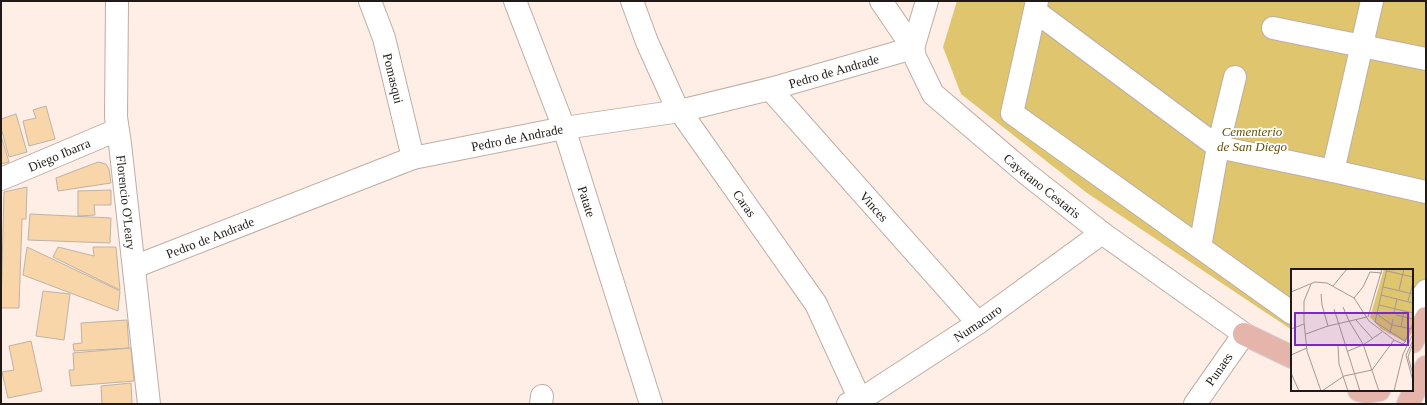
<svg xmlns="http://www.w3.org/2000/svg" width="1427" height="405" font-family="Georgia,serif">
<rect width="100%" height="100%" fill="#feeee5"/>
<!-- green -->
<path fill="#dfc56d" d="M957,1H1426V303L1412,324V270H1292V330L1087,193L961,94L943,47Z"/>
<!-- building -->
<path fill="#f9d6aa" stroke="#bdb3a6" d="M46,106L55,139L29,146L23,121L36,118L33,110Z
M16,114L27,152L9,157L1,128V119Z
M1,136L9,162L1,164Z
M98,162L106,164L109,169L111,183L58,191L56,178Z
M27,187L26,219H22L19,308H1L4,192Z
M111,190V205H94L95,215L78,216V191Z
M30,214L111,218L110,243L28,240Z
M27,247L120,291L118,311L23,275Z
M58,247L94,256L93,247H116L120,290L53,257Z
M43,291L70,294L64,340L36,336Z
M127,320L129,348L74,351L73,344L82,343L81,323Z
M31,341L42,391L8,398L2,372L14,370L9,346Z
M131,348L134,381L71,386L69,370H74L73,353Z
M131,383L132,404H102L101,386Z"/>
<g fill="none" stroke-linecap="round" stroke-linejoin="round">
<!-- minor casing -->
<g stroke="#bdaea5" stroke-width="24">
<g id="minor">
<path id="s1" d="M117,1L116,117L120,144L149,404"/>
<path id="s2" d="M370,1L384,38L413,158"/>
<path id="s3" d="M515,1L564,128L651,404"/>
<path id="s4" d="M632,1L647,42L675,104L816,304L862,404"/>
<path id="s5" d="M881,1L913,48L915,57L933,94L1027,174L1102,233L1244,334L1195,404"/>
<path d="M1037,1L1012,113L1292,313"/>
<path d="M1035,11L1218,147L1333,171L1426,192"/>
<path d="M1273,28L1426,59"/>
<path d="M913,48L927,1"/>
<path id="s6" d="M770,89L978,323"/>
<path d="M1333,171L1372,1"/>
<path id="s7" d="M1,179L117,130"/>
<path d="M1200,247L1218,147L1235,77"/>
<path id="s8" d="M134,268L144,263L413,158L564,128L680,111L770,89L913,48"/>
<path d="M1412,310L1426,291"/>
<path d="M541,404L542,396"/>
<path id="s9" d="M848,404L860,400L978,323L1102,233"/>
</g>
</g>
<!-- major casing -->
<g stroke="#d2d1d1" stroke-width="24">
<path id="major" d="M1244,334L1292,357
M1412,342L1426,318
M1359,390L1367,392L1379,390
M1408,404L1426,367"/>
</g>
<!-- minor -->
<use href="#minor" stroke="#fff" stroke-width="22"/>
<!-- major -->
<use href="#major" stroke="#e5b5ac" stroke-width="22"/>
</g>
<g text-anchor="middle" dominant-baseline="central" stroke-width="3.5" stroke-linejoin="round" paint-order="stroke">
<!-- street labels -->
<g font-size="13" fill="#1f1a17" stroke="#fff">
<text stroke="none"><textPath href="#s8" startOffset="730">Pedro de Andrade</textPath></text>
<text stroke="none"><textPath href="#s2" startOffset="81">Pomasqui</textPath></text>
<text stroke="none"><textPath href="#s8" startOffset="406">Pedro de Andrade</textPath></text>
<text stroke="none"><textPath href="#s7" startOffset="63">Diego Ibarra</textPath></text>
<text stroke="none"><textPath href="#s5" startOffset="250">Cayetano Cestaris</textPath></text>
<text stroke="none"><textPath href="#s3" startOffset="213">Patate</textPath></text>
<text stroke="none"><textPath href="#s1" startOffset="202">Florencio O'Leary</textPath></text>
<text stroke="none"><textPath href="#s4" startOffset="233">Caras</textPath></text>
<text stroke="none"><textPath href="#s6" startOffset="157">Vinces</textPath></text>
<text stroke="none"><textPath href="#s8" startOffset="82">Pedro de Andrade</textPath></text>
<text stroke="none"><textPath href="#s9" startOffset="153">Numacuro</textPath></text>
<text transform="translate(1219 369) rotate(-55)">Punaes</text>
</g>
<!-- park labels -->
<g font-size="13" font-style="italic" fill="#655309" stroke="#fff">
<text x="1252" y="131">Cementerio<tspan x="1252" dy="15">de San Diego</tspan></text>
</g>
</g>
<!-- overview -->
<g transform="translate(1291 269)">
<rect width="122" height="122" fill="#feeee5"/>
<path d="M93,0H122V63L114,73L90,60L79,48Z" fill="#dfc56d"/>
<path fill="none" stroke="#a59993" stroke-width="1" d="M96,0L84,53L114,72L122,54M96,2L122,8M20,15L13,32V53L16,82L30,122M42,17L56,0M92,18L122,25M108,21L113,0M0,23L24,13L36,14L63,29L78,52L103,71L81,101L53,107L31,122M30,25L31,36L37,57M90,26L122,34M63,29L72,18L79,3L91,4M117,32L122,14M88,36L122,44M52,38L58,52L72,75L88,122M43,40L69,122M103,43L106,30M86,45L101,56L121,60M105,46L122,50M77,48L91,0M65,51L82,70M110,58L113,42M0,60L13,55M99,64L102,50M15,65L37,57L76,48M103,71L112,75L115,72M122,71L115,86L122,112M122,74L117,88L122,105M47,76L48,95L57,122M57,82L72,76L91,63M0,86L16,79M0,104L8,122M103,122L112,85L122,65"/>
<path fill="#7b2cbf" fill-opacity="0.15" stroke="#7b2cbf" stroke-width="2" d="M4,44H117V76H4Z"/>
<rect width="122" height="122" fill="none" stroke="#1f1a17" stroke-width="2"/>
</g>
<!-- border -->
<rect width="1427" height="405" fill="none" stroke="#1f1a17" stroke-width="4"/>
</svg>
